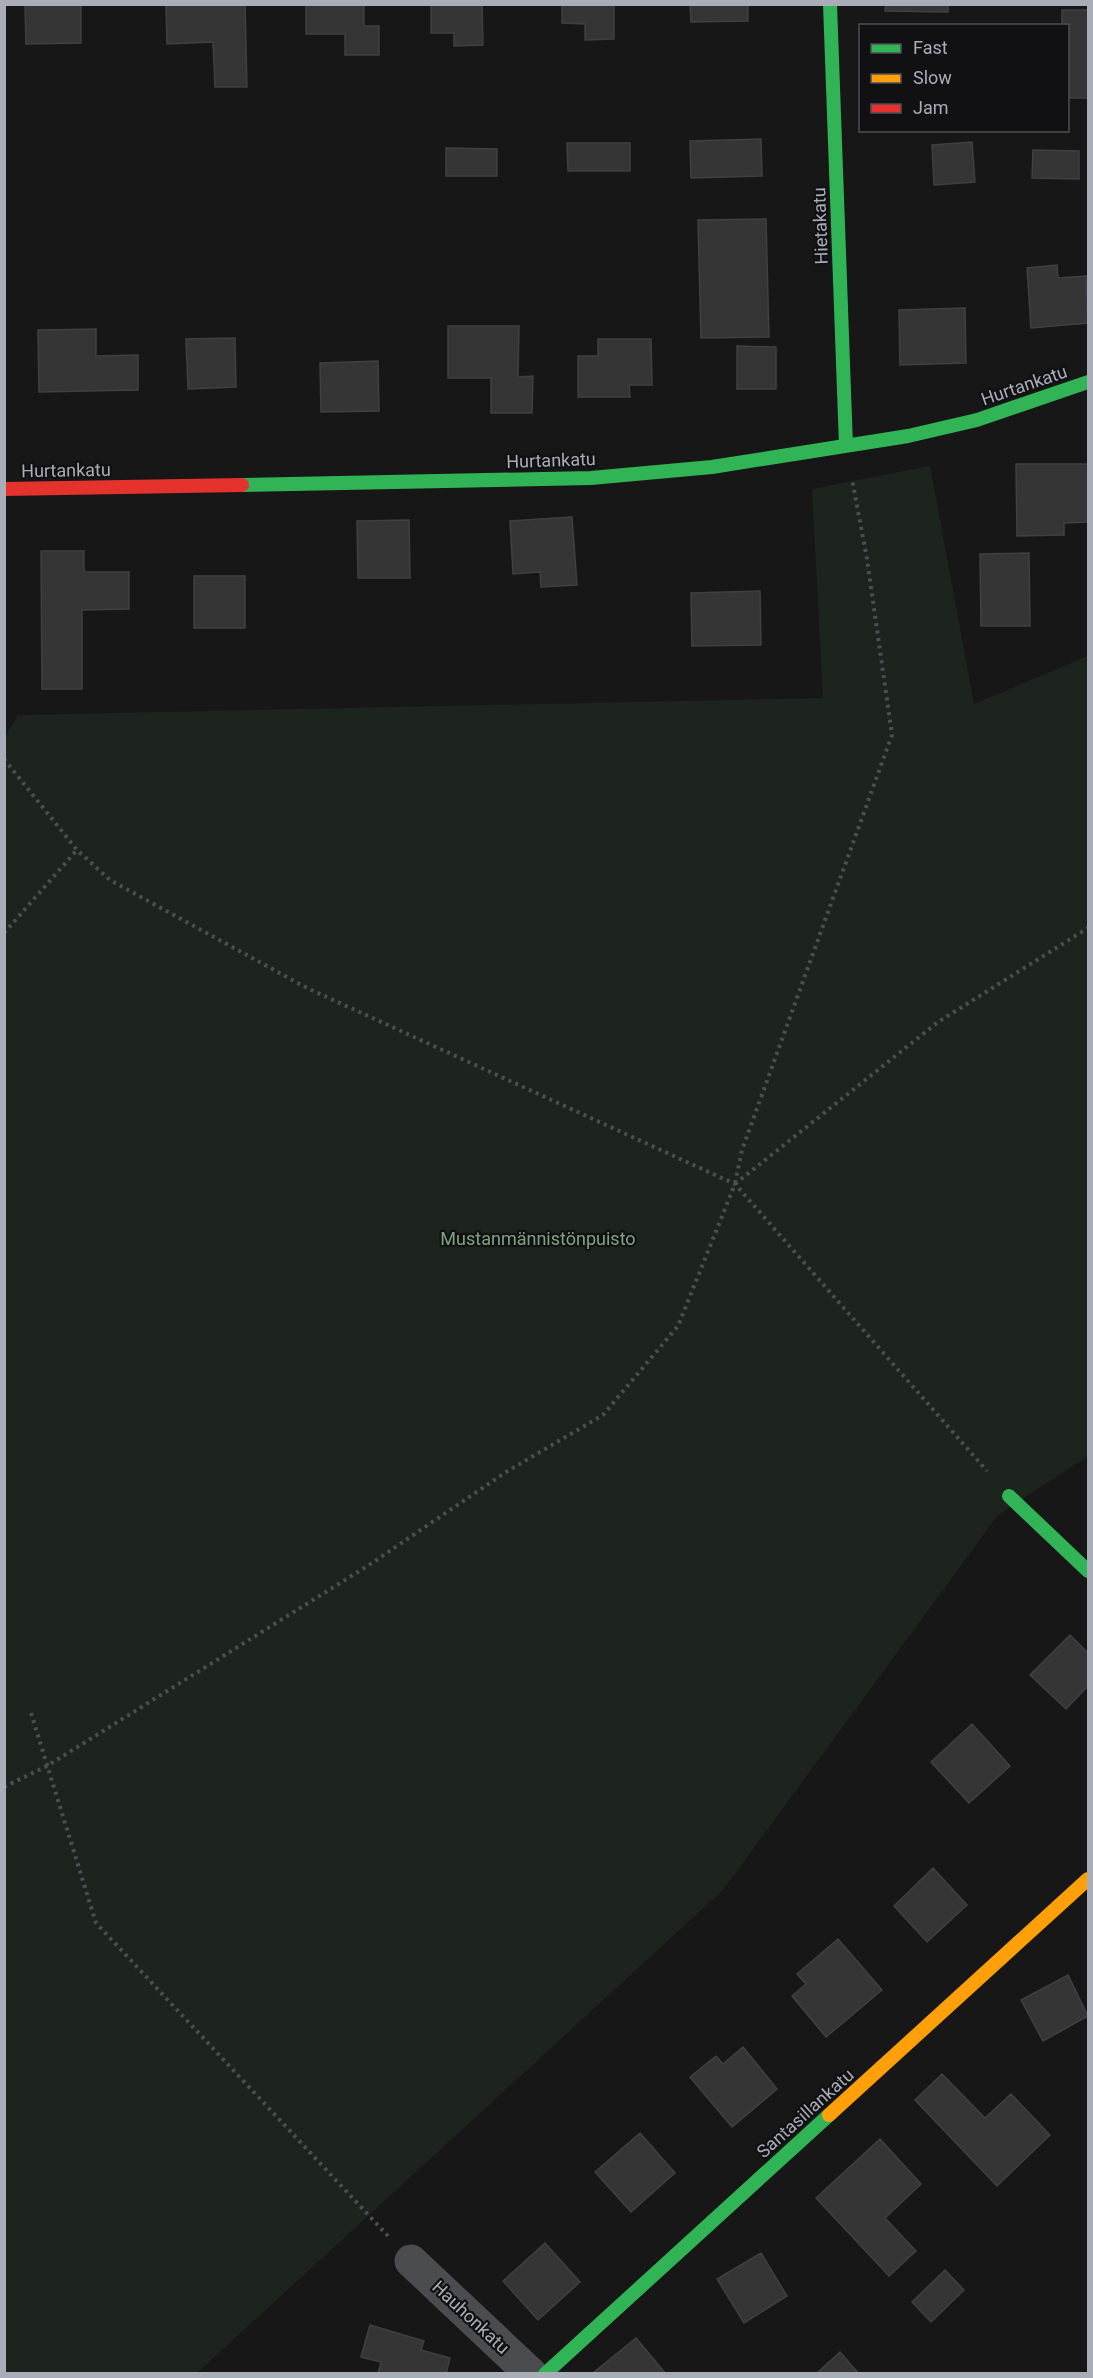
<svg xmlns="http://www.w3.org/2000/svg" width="1093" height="2378" font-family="Roboto,sans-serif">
<rect width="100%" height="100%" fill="#171717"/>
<!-- green -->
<path fill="#1d241e" d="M930,466L974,704L1088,656V1456L998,1515L723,1890L197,2373L5,2374V737L18,715L823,698L812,489Z"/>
<!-- building -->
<path fill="#353536" stroke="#3f4043" stroke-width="1.5" d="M25,4H81V43L26,44Z
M166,4H245L247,87H215L213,42L167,44Z
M306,4H364V26H379V55H345V34H306Z
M431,4H482L483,45L454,46V33H431Z
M562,4H614V39L585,40V24L562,23Z
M690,4H748V21L691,22Z
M886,4H948V12L885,11Z
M1062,10H1088V98H1068V26H1062Z
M761,139L762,176L691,178L690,141Z
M972,142L975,182L934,185L932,145Z
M567,143H630V171H568Z
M446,148L497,149V176H446Z
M1033,150L1079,151V179L1032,178Z
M766,219L769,337L701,338L698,220Z
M1057,265L1058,278L1086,276L1088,323L1031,328L1027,268Z
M965,308L966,363L900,365L899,310Z
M448,326H519L518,377L533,376L532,413H491V378H448Z
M96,329V356L138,355V390L39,392L38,330Z
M235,338L236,387L188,389L186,339Z
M598,339H651L652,385H629L630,397H578V356H598Z
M737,346L776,347V389H737Z
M378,361L379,411L321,412L320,363Z
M1016,464H1088V522L1064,523V535L1017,536Z
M572,517L577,585L541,587L540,572L513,574L510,521Z
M409,520L410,578H358L357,521Z
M41,551H84V572H129V609L82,610V689H42Z
M1029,553L1030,626H981L980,554Z
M194,576H245V628H194Z
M760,591L761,645L692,646L691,593Z
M1070,1635L1088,1653V1686L1066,1709L1030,1675Z
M972,1724L1010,1766L969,1803L931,1762Z
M933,1868L967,1905L927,1942L894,1906Z
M838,1939L882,1990L826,2037L792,1996L806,1984L797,1974Z
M1068,1975L1088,2016L1043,2041L1021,2000Z
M743,2047L777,2089L732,2127L690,2077L716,2056L723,2064Z
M942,2074L985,2118L1011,2094L1050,2135L997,2186L915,2100Z
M640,2133L675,2173L631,2212L595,2172Z
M880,2139L921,2184L885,2218L916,2251L889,2276L816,2198Z
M545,2243L580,2282L538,2320L503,2281Z
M761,2253L787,2296L744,2323L717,2279Z
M945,2270L964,2290L931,2322L912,2302Z
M370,2325L424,2341L421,2350L450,2358L446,2374H378L381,2362L361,2357Z
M636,2338L666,2374L593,2373Z
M840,2352L859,2374H816Z"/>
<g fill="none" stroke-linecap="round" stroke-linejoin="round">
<!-- path -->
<path stroke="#4d4e52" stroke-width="4" stroke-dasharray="3 4.5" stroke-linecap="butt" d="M4,759L77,850L110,880L307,988L735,1184L987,1471
M4,933L77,850
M735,1183L742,1150L892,735L867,559L852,479
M31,1713L96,1923L388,2236
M4,1787L47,1766L369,1565L506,1472L603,1415L678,1326L735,1184L938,1022L1088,928"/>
<!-- street -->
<path stroke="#4b4c50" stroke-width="33" d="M411,2261L531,2374"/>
<!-- fast -->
<path stroke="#30b455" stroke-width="14" d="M830,4L846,446
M242,485L591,478L712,467L908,436L977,420L1088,382
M1009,1496L1088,1571
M545,2374L829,2115"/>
<!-- slow -->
<path stroke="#ff9f0a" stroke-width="14" d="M829,2115L1088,1879"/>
<!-- jam -->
<path stroke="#e5322d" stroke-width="14" d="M4,489L242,485"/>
</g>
<g text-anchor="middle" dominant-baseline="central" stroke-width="4.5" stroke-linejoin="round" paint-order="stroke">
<!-- street labels -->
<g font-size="18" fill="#a8adb8" stroke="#111113">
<text transform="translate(820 226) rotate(-92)">Hietakatu</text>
<text transform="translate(1024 385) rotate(-19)">Hurtankatu</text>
<text transform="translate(551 460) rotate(-2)">Hurtankatu</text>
<text transform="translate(66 470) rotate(-1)">Hurtankatu</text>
<text transform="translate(805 2113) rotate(-42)">Santasillankatu</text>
<text transform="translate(471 2317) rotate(43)">Hauhonkatu</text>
</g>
<!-- park labels -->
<g font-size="18" fill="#7fa381" stroke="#111113">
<text x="538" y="1238">Mustanmännistönpuisto</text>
</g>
</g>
<!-- border -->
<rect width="1093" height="2378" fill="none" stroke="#a8adb8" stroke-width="12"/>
<!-- legend -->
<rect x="859" y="24" width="210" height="108" fill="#111113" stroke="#4d4f55" stroke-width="1.5"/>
<rect x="871" y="44" width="30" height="9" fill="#30b455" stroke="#4d4f55" stroke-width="1.5"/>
<text x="913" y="54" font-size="18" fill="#a8adb8">Fast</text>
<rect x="871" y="74" width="30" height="9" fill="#ff9f0a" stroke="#4d4f55" stroke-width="1.5"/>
<text x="913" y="84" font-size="18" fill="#a8adb8">Slow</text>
<rect x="871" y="104" width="30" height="9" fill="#e5322d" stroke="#4d4f55" stroke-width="1.5"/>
<text x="913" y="114" font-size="18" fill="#a8adb8">Jam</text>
</svg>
